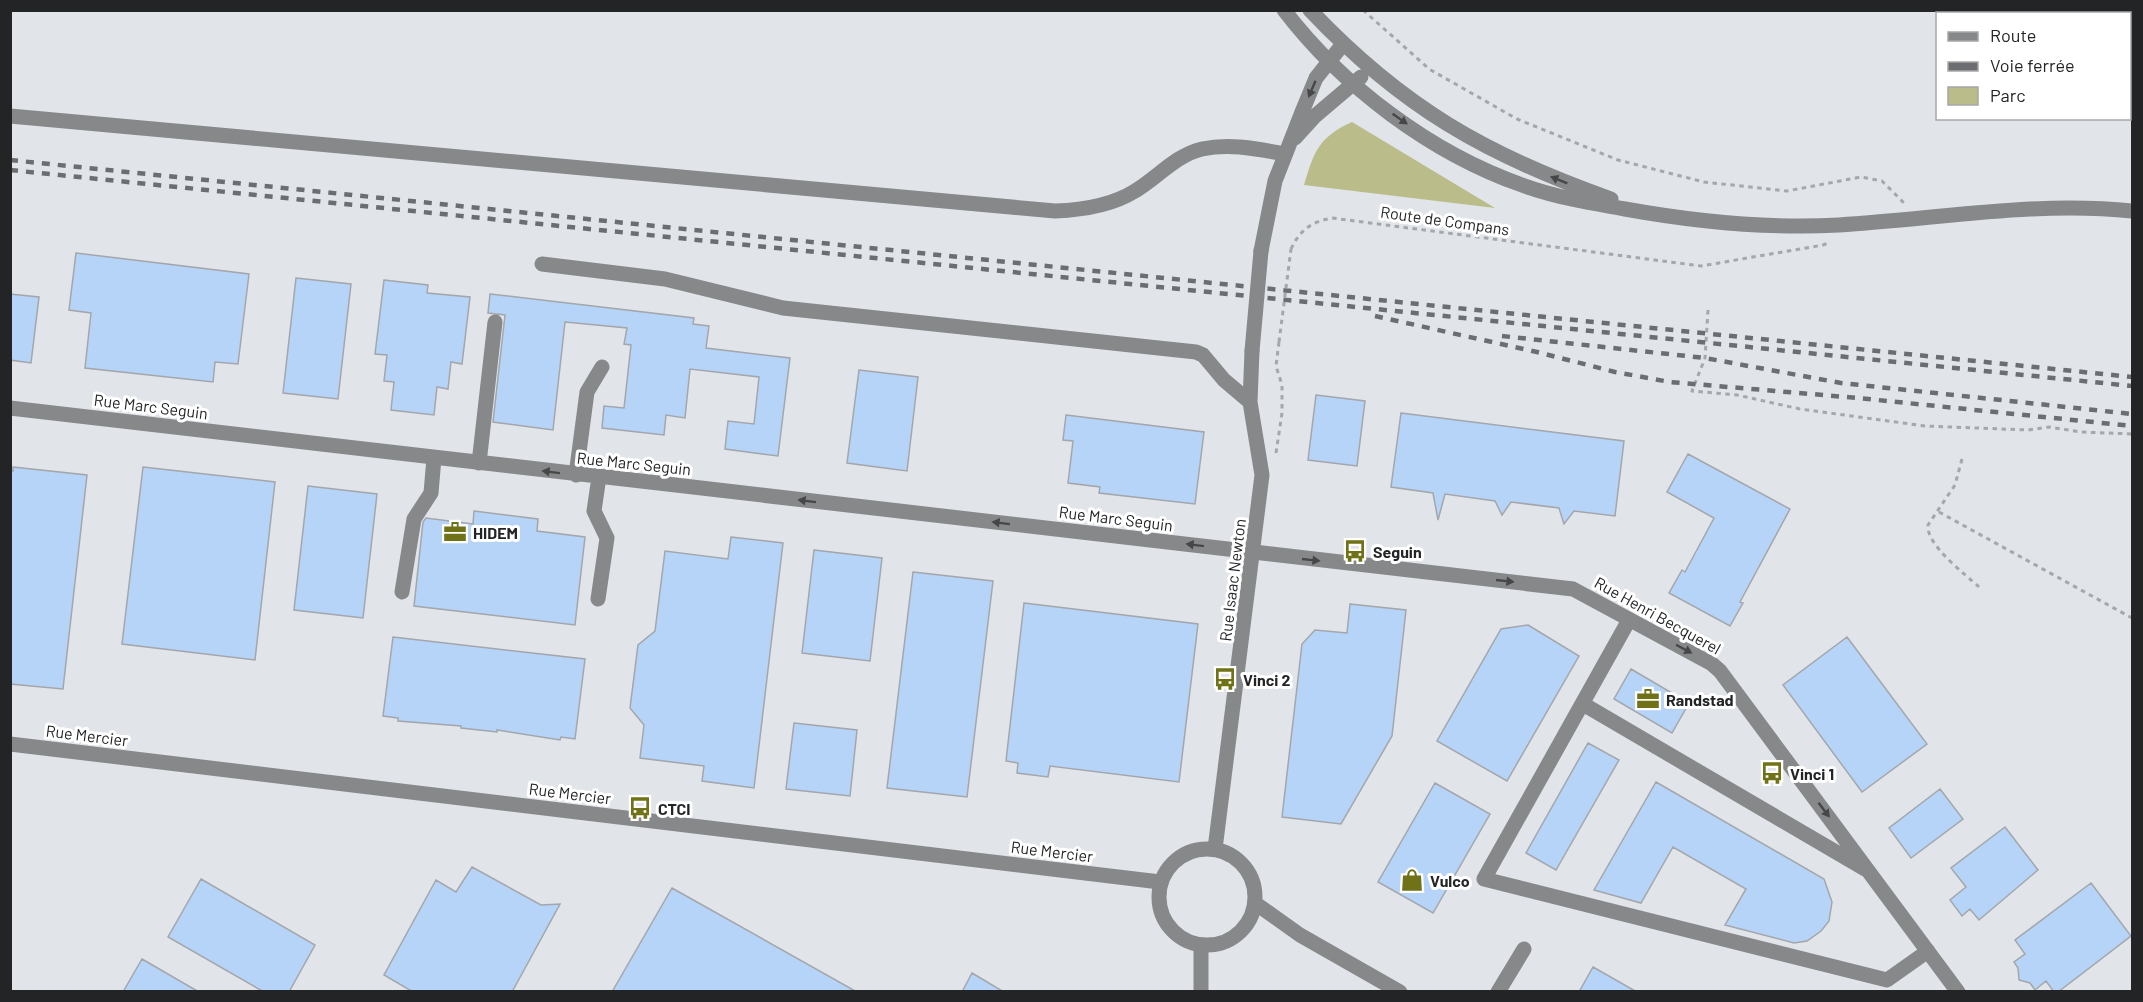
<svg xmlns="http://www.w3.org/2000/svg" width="2143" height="1002" font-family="Barlow,sans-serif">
<rect width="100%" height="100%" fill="#e1e4e9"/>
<!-- green -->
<path fill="#babd89" d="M1352,122L1495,208L1304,185C1314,151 1319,137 1352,122Z"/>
<!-- building -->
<path fill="#b6d3f8" stroke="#a3a7ab" stroke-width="1.5" d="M76,253L249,274L238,364L215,362L213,382L85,368L91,313L69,310Z
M296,278L351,284L338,399L283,393Z
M384,280L428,285L427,293L470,297L462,364L451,362L448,389L437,387L434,415L391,410L394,382L384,381L387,355L375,354Z
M10,294L39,297L31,363L10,360Z
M490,294L694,318L693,324L709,326L706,348L790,358L778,456L725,449L728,421L754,424L759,377L690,369L685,418L666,415L664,435L602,428L604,406L624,408L631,345L624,344L627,328L565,322L553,430L493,422L505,315L488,313Z
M859,370L918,377L907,471L847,463Z
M1316,395L1365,401L1357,466L1308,460Z
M1401,413L1624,441L1615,516L1574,511L1564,524L1559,508L1511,502L1502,515L1495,501L1445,494L1438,520L1433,493L1391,487Z
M1066,415L1204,432L1195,504L1099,493L1100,487L1068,483L1073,441L1063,440Z
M1688,454L1790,509L1740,602L1743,603L1730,626L1669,593L1682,570L1685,572L1714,518L1667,492Z
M13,467L87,475L63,689L10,684V471H13Z
M143,467L275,482L255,660L122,644Z
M308,486L377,494L363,618L294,610Z
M474,511L538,519L537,531L585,537L575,625L414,606L423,522L426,518L473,524Z
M731,537L783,543L754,788L702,781L704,766L640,758L644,725L630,708L638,645L655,631L665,551L728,559Z
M814,550L882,558L870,661L802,653Z
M913,572L993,581L967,797L887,788Z
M1024,603L1198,624L1179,782L1050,766L1048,777L1017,773L1018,763L1006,761Z
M1350,604L1406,610L1392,736L1341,824L1282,817L1302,644L1315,630L1347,633Z
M1528,625L1579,656L1507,781L1437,741L1501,629Z
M393,637L585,659L575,739L561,737L560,740L497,730V732L461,728V726L398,721V718L383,716Z
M1847,637L1927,744L1862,792L1783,685Z
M1631,669L1689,703L1672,733L1614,699Z
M794,723L857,730L850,796L786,789Z
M1588,743L1619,760L1556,870L1526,853Z
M1656,782L1824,879L1832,902L1829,921L1821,931L1807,941L1794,943L1725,925L1746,889L1673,847L1641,903L1594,890Z
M1435,783L1490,814L1433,913L1378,882Z
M1940,789L1963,819L1911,858L1889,828Z
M2005,827L2038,870L1979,920L1970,909L1962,916L1950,900L1966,887L1951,868Z
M472,867L541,905L560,904L512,992H413L384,975L436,880L456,892Z
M201,879L315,945L289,992H264L168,937Z
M2091,883L2131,936L2058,992H2054L2046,981L2035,990L2030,983L2019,980L2018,968L2014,962L2025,954L2015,940Z
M672,888L857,992H612Z
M142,959L199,992H123Z
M1593,967L1637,992H1579Z
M972,973L1004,992H962Z"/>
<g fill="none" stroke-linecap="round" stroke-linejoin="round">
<!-- path -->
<path stroke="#a5a7ab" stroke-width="3" stroke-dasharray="4.5 4.5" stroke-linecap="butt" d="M1363,10L1429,69L1517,119L1618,160L1704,182L1787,191L1861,177L1882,181L1904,203
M1291,249C1300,230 1311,222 1332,218L1701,266L1823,245L1830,242
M1708,310L1705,358L1692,391L1737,395L1800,409L1925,426L2028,430L2049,427L2081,432L2132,434
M1276,453L1282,413V385L1276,366L1279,342
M1962,459L1955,485L1928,525C1926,545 1965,574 1979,587
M1939,512L2132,618"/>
<!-- minor -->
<path stroke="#87888a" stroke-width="15" d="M1284,10C1343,87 1431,153 1522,185C1555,197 1590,203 1625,209C1697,222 1766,229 1839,225C1938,219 2034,201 2132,211
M1310,10C1402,107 1486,155 1611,199
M10,116L1055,211C1083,210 1111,206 1135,191C1157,178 1176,155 1202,149C1230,143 1257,149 1285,154
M1295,138L1315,116L1361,77
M1261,251L1275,181L1302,112L1316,78L1343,44
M542,264L665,279L783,308L1196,352L1203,355L1224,380L1250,402
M10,408L1573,589L1712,664L1720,671L1958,992
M479,463L495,322
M576,475L587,392L602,367
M402,592L414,519L431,493L434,458
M598,599L607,538L594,511L599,477
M1629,620L1484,879L1887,980L1928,951
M1583,704L1865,869
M10,744L1160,882
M1159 897a48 48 0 1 1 96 0a48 48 0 1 1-96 0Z
M1215,849L1262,475L1250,402L1252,351
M1255,903L1300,935L1400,992
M1201,992V945
M1498,992L1524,949"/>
<!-- rail -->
<path stroke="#6c6d71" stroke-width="4.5" stroke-dasharray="8 8" stroke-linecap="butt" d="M10,160L2132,377
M10,170L2132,386
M1375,316L1537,352L1615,372L1670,382L1858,398L2132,426
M1502,336L1705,358L1841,383L2132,414"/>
<!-- path-bridge -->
<path stroke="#a5a7ab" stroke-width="3" stroke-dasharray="4.5 4.5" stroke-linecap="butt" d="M1279,342L1291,249"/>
<!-- minor-bridge -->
<path stroke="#87888a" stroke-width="15" d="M1252,351L1261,251"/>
</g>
<!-- one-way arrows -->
<defs><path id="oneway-solid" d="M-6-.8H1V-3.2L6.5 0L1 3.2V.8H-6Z" transform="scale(1.5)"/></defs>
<g fill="#464749">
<use href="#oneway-solid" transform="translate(1312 89) rotate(113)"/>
<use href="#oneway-solid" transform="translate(1400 119) rotate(35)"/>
<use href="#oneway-solid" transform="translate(1559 180) rotate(-158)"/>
<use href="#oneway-solid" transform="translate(551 472) rotate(-173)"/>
<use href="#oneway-solid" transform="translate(807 501) rotate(-173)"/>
<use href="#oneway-solid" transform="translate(1001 523) rotate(-173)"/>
<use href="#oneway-solid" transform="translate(1195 545) rotate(-173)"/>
<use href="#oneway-solid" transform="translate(1311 560) rotate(6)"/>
<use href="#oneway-solid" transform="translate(1505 581) rotate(6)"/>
<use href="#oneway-solid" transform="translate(1684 649) rotate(28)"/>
<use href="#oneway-solid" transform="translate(1824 810) rotate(53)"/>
</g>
<!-- icons -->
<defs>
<g id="office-bare" transform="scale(1.8)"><path d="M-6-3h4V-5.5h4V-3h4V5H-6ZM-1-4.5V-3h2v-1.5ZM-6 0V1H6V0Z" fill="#707217" stroke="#fff" stroke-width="2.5" paint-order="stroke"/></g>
<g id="bus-bare" transform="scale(1.8)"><path d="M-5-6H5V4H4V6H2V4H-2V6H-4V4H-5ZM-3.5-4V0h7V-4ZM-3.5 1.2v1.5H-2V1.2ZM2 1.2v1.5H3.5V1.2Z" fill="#707217" stroke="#fff" stroke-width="2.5" paint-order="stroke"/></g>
<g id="shop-bare" transform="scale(1.8)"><path d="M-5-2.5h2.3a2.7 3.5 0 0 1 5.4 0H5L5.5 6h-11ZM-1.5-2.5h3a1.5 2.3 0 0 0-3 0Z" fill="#707217" stroke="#fff" stroke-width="2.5" paint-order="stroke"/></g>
</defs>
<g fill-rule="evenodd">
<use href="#office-bare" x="455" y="532"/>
<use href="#bus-bare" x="1355" y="551"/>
<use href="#bus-bare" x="1225" y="679"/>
<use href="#office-bare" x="1648" y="699"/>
<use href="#bus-bare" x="1772" y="773"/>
<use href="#bus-bare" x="640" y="808"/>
<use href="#shop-bare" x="1412" y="880"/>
</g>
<g text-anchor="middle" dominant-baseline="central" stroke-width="6" stroke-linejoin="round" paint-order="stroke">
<!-- street labels -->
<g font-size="16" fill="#232426" stroke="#fff">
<text transform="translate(1445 220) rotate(8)">Route de Compans</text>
<text transform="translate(151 406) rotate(7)">Rue Marc Seguin</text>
<text transform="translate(634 463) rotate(6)">Rue Marc Seguin</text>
<text transform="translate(1116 518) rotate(7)">Rue Marc Seguin</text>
<text transform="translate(1232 580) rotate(-83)">Rue Isaac Newton</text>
<text transform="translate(1658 615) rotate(29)">Rue Henri Becquerel</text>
<text transform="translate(87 735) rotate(7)">Rue Mercier</text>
<text transform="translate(570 793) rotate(7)">Rue Mercier</text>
<text transform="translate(1052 851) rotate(7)">Rue Mercier</text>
</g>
<!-- poi labels -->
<g font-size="16" font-weight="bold" fill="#232426" stroke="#fff" text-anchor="start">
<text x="473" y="532">HIDEM</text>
<text x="1373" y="551">Seguin</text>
<text x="1243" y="679">Vinci 2</text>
<text x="1666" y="699">Randstad</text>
<text x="1790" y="773">Vinci 1</text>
<text x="658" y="808">CTCI</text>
<text x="1430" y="880">Vulco</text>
</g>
</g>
<!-- border -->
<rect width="2143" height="1002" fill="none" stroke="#232426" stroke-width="24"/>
<!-- legend -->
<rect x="1936" y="12" width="195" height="108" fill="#ffffff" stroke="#a7a7a8" stroke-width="1.5"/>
<rect x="1948" y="32" width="30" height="9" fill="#87888a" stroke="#a7a7a8" stroke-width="1.5"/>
<text x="1990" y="42" font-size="18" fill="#232426">Route</text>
<rect x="1948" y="62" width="30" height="9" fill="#6c6d71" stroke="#a7a7a8" stroke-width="1.5"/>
<text x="1990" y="72" font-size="18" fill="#232426">Voie ferrée</text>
<rect x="1948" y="87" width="30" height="18" fill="#babd89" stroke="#a7a7a8" stroke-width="1.5"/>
<text x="1990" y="102" font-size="18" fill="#232426">Parc</text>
</svg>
